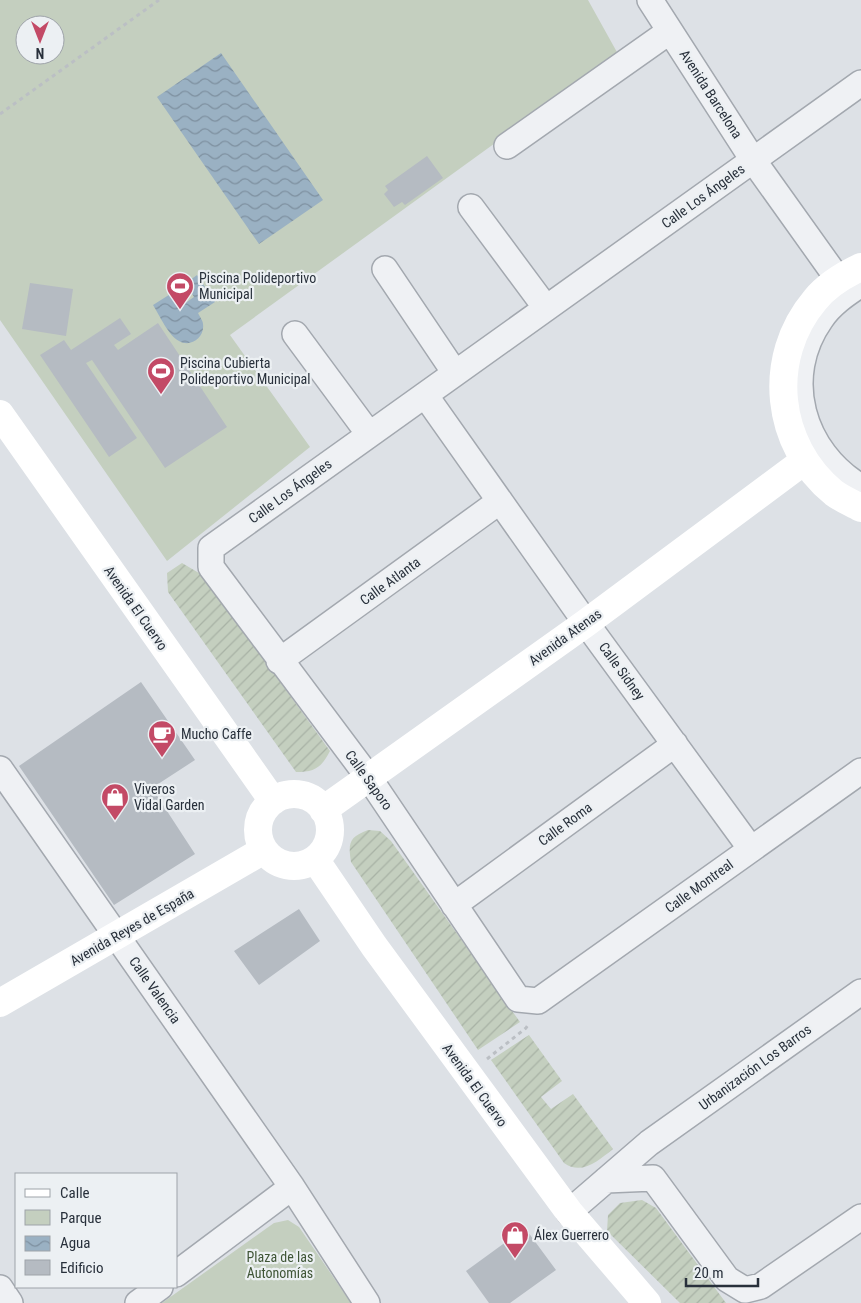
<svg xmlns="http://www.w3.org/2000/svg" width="861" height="1303" font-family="'Roboto Condensed',sans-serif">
<defs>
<pattern id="garden-furrows" width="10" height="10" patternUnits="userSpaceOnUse" patternTransform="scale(1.25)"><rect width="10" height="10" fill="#c4cfbf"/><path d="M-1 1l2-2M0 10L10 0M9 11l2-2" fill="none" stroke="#a8b2a5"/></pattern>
<pattern id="water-waves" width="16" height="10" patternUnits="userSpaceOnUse" patternTransform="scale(1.25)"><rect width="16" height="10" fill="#9ab1c3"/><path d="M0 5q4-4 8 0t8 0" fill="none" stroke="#7e90a0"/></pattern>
</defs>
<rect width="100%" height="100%" fill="#dde1e6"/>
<!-- green -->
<path fill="#c4cfbf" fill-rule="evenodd" d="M0,0H588L618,54L230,335L310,447L167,561L0,320ZM25,25H55V55H25Z
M288,1220L299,1227L351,1303H162L274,1223Z"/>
<!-- garden -->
<path fill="url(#garden-furrows)" d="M182,563L204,576L330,751C321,768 315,772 296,772L168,592L167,573Z
M368,830L380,831L391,841L520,1022L478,1050L351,862C348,843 349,837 368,830Z
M529,1035L562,1081L541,1097L551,1109L573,1094L613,1149C599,1160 582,1176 564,1163L491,1060Z
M642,1200L656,1208L726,1303H680L607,1231L608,1215L620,1203Z"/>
<!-- water -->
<path fill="url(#water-waves)" d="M221,53L323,200L259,244L157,97Z
M197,275L215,302L198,313C200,317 203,321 203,324C205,337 191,348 179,341C168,335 160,316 153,305L172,293L181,306L194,297L186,283Z"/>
<!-- building -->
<path fill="#b5bbc2" d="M427,156L443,178L405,205L402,202L394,207L384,194L388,190L385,186Z
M30,283L73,289L66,336L22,329Z
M120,318L131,334L114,345L118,350L158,323L227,427L165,468L92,360L86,363L137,438L109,457L40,355L64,340L71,350Z
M141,682L195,760L152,788L195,854L114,905L19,766Z
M299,909L320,941L259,985L234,951Z
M525,1228L556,1270L510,1303H489L466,1271Z"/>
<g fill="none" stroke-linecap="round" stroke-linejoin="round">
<!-- street casing -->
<g stroke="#a3a8af" stroke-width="28">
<path id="street" d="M650,0L753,160L838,279
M861,83L211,548V567L369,778L518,999L538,1001L861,771
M507,146L670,31
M471,207L546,308
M385,269L455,373
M861,284C846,294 831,304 821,319C780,377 802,452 861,487
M295,334L369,434
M425,395L586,623L751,849
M279,661L500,501
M0,769L292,1187
M454,905L675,744
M606,1180L653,1178L727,1279L745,1290L761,1286L861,1217
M569,1212L649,1143L861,992
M176,1274L292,1187L367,1303
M0,1288L10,1303
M138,1303L160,1287"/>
</g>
<!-- path -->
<path stroke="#bbbfc4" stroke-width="3" stroke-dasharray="4 4" stroke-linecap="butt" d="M0,114L159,0
M487,1059L526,1028L528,1025"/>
<!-- street -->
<use href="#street" stroke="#eff1f4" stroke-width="25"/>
<!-- secondary -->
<path stroke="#fff" stroke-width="28" d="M861,267C844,275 827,285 815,300C766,358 775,445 834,493C842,499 852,503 861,508
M0,414L273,801
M258 830a36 36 0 1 1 72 0a36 36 0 1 1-72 0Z
M323,810L586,623L804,461
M315,859L374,946L569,1212L647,1303
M0,1003L264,850"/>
</g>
<!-- icons -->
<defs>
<g id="stadium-pin" transform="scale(1.4375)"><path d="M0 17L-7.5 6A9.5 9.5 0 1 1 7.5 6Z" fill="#c34a66" stroke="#ecf0f3"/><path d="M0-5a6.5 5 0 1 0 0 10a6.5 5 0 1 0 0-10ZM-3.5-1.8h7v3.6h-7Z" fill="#fff"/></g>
<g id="cafe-pin" transform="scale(1.4375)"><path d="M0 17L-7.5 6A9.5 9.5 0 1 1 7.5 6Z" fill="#c34a66" stroke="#ecf0f3"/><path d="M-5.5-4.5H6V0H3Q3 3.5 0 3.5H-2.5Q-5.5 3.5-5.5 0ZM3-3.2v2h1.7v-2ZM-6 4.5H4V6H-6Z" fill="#fff"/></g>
<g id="shop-pin" transform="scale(1.4375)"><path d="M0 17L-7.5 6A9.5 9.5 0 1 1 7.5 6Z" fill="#c34a66" stroke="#ecf0f3"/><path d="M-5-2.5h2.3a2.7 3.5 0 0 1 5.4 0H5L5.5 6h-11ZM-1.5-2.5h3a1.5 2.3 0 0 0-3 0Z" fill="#fff"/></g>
</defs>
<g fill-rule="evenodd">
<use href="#stadium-pin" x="180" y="286"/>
<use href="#stadium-pin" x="161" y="371"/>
<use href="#cafe-pin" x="162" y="734"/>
<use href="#shop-pin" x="115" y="797"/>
<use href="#shop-pin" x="515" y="1235"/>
</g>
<g text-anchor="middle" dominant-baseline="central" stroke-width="4.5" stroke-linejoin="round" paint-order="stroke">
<!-- street labels -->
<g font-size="14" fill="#28303b" stroke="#ecf0f3">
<text transform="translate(711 94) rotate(57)">Avenida Barcelona</text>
<text transform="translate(703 196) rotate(-36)">Calle Los Ángeles</text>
<text transform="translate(290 491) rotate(-36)">Calle Los Ángeles</text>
<text transform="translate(390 581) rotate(-36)">Calle Atlanta</text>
<text transform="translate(136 608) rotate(55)">Avenida El Cuervo</text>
<text transform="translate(565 637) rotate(-36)">Avenida Atenas</text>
<text transform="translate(622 671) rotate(54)">Calle Sidney</text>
<text transform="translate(369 780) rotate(54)">Calle Saporo</text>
<text transform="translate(565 824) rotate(-36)">Calle Roma</text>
<text transform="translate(699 886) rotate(-36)">Calle Montreal</text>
<text transform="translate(132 927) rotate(-30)">Avenida Reyes de España</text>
<text transform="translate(155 990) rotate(55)">Calle Valencia</text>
<text transform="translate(755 1067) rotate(-36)">Urbanización Los Barros</text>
<text transform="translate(475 1085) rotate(54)">Avenida El Cuervo</text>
</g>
<!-- poi labels -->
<g font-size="14" fill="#28303b" stroke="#ecf0f3" text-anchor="start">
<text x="199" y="278">Piscina Polideportivo<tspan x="199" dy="16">Municipal</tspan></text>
<text x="180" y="363">Piscina Cubierta<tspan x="180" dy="16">Polideportivo Municipal</tspan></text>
<text x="181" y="734">Mucho Caffe</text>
<text x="134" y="789">Viveros<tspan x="134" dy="16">Vidal Garden</tspan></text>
<text x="534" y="1235">Álex Guerrero</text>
</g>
<!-- park labels -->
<g font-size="14" fill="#3f5536" stroke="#ecf0f3">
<text x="280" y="1257">Plaza de las<tspan x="280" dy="16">Autonomías</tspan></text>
</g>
</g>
<!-- legend -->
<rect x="15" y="1173" width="162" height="115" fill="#ecf0f3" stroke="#9ea3a9"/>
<rect x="25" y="1189" width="25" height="8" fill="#ffffff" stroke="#9ea3a9"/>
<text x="60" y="1198" font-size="15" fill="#28303b">Calle</text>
<rect x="25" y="1210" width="25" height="15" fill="#c4cfbf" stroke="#9ea3a9"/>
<text x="60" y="1223" font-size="15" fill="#28303b">Parque</text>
<rect x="25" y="1236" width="25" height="15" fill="url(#water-waves)" stroke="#9ea3a9"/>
<text x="60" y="1248" font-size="15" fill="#28303b">Agua</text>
<rect x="25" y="1260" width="25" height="15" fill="#b5bbc2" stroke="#9ea3a9"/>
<text x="60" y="1273" font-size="15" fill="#28303b">Edificio</text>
<!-- north arrow -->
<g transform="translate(40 40) rotate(180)"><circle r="24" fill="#ecf0f3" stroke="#9ea3a9"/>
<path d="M0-4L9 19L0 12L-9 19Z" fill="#c34a66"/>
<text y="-8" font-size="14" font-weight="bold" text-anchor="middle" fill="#28303b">N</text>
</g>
<!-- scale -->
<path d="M686 1278v8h72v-8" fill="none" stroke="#28303b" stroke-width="2.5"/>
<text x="694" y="1278" font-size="15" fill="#28303b" stroke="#ecf0f3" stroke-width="4" paint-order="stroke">20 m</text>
</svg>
